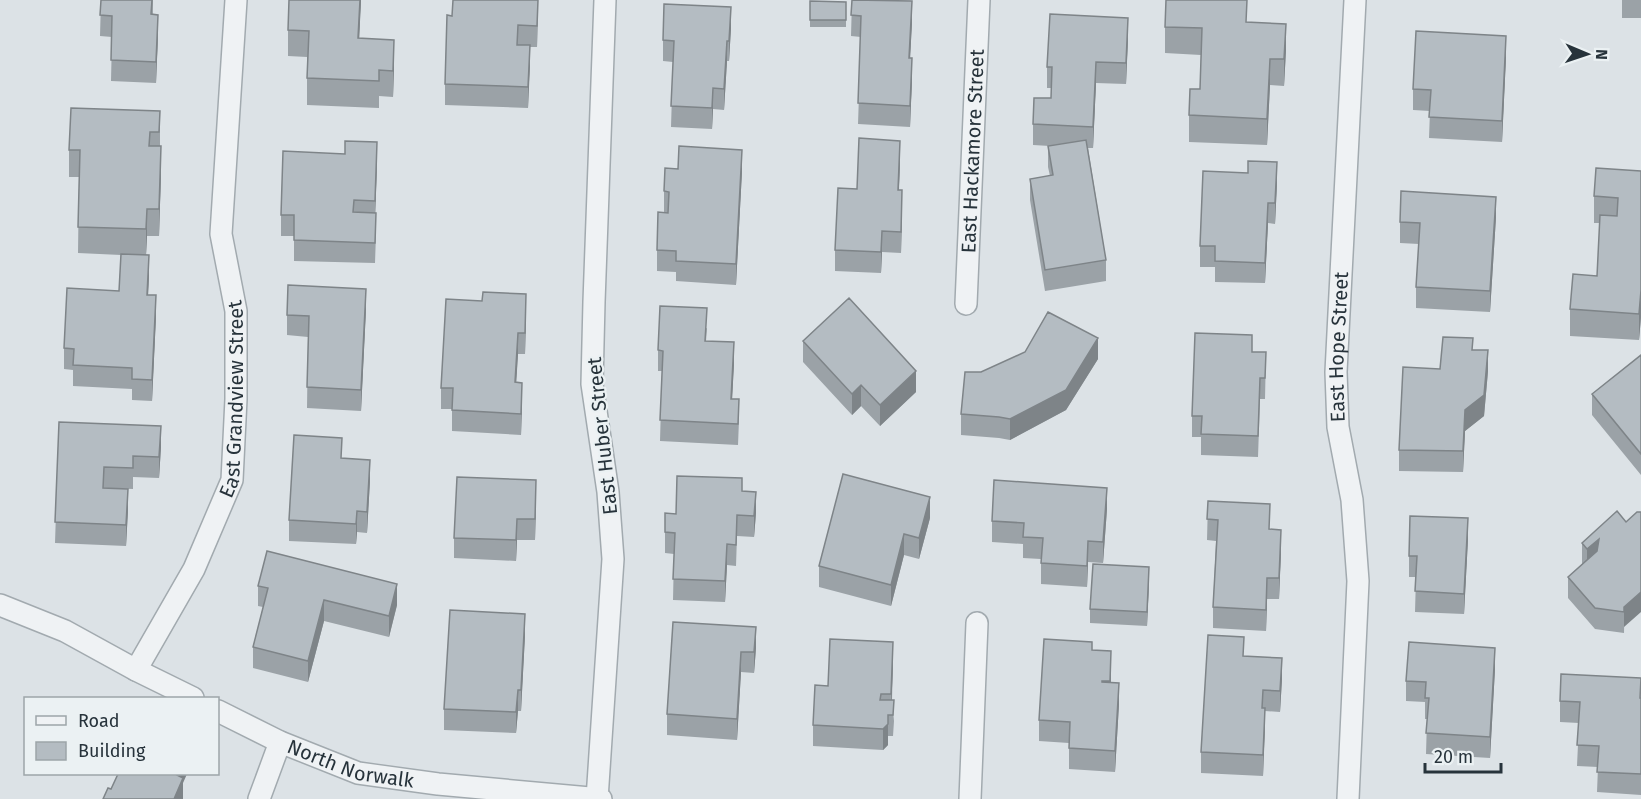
<svg xmlns="http://www.w3.org/2000/svg" width="1641" height="799" font-family="'Fira Sans',sans-serif">
<rect width="100%" height="100%" fill="#dce2e6"/>
<g fill="none" stroke-linecap="round" stroke-linejoin="round">
<!-- street casing -->
<g stroke="#a2aaaf" stroke-width="24">
<g id="street">
<path id="s1" d="M966,304L979,0"/>
<path d="M0,605L65,631L136,670L193,698"/>
<path id="s2" d="M136,670L194,569L232,480L236,399V311L221,234L236,0"/>
<path id="s3" d="M218,711L280,742L358,773L438,784L601,799"/>
<path d="M259,799L280,742"/>
<path d="M597,799L613,559L608,492L592,384L594,302L605,0"/>
<path d="M970,799L977,623"/>
<path id="s4" d="M1348,799L1358,581L1352,500L1338,427L1336,372L1355,0"/>
</g>
</g>
<!-- street -->
<use href="#street" stroke="#eff2f4" stroke-width="21"/>
</g>
<!-- wall -->
<path fill="#9ba2a7" d="M101,0H159H153V14L158,35L156,83L111,81L112,37L100,36Z
M361,0L359,38L394,67L393,97L379,96V108L307,105V57L288,56V30Z
M538,0L537,47H530L528,108L445,105V84L452,16Z
M852,0L912,22L910,58L912,79L910,127L858,124L861,37L851,36Z
M1622,0H1641V18H1622Z
M810,1L846,2V27H810Z
M1247,22L1286,50L1284,86L1270,85L1267,145L1189,142V115L1200,89L1201,55L1165,53V27Z
M731,28L729,61H727L724,110L713,109L712,129L671,127L673,62L663,61V40Z
M1128,38L1126,84L1096,83L1093,148H1088L1106,260V281L1045,291L1030,200V179L1050,176L1048,167V146H1050L1033,145V124L1051,98V88H1047V67Z
M1506,57L1502,142L1429,138L1430,111L1413,110V89Z
M160,111V146L161,173L159,236H147L146,255L149,276L148,295L156,316L152,401L132,400V389L73,386V370L64,369V348L119,291L121,255L78,253L79,177H69V150Z
M900,161L899,190L902,211L901,253L882,252L881,273L835,271V250L857,189Z
M377,163L375,213L376,234L375,263L294,261V236H281V215Z
M742,171L736,285L676,281V272L657,271V250L664,212V191Z
M1641,171V317L1639,340L1570,336V309L1597,276L1600,223H1594V196Z
M1277,183L1275,224L1268,223L1265,283L1215,282V267H1200V246Z
M1496,217L1490,312L1416,308V287L1419,244L1400,243V222Z
M366,309L361,411L307,408L308,337L287,335V315Z
M526,315L525,354H518L516,382L522,404L521,435L452,431V409H441V388Z
M707,328L706,341L734,363L732,399L739,420L738,445L660,441L662,371H658V350Z
M803,341L916,392L880,426L861,406L852,415L803,362Z
M1473,350L1488,371L1484,416L1465,431L1463,472L1399,471V450L1440,369Z
M1252,352H1266L1265,399H1260L1258,457L1201,455V437H1192V416Z
M1641,355V475L1592,415V394Z
M1098,359L1066,410L1010,440L999,438L961,435V414L981,372Z
M59,422L161,447L159,478L133,477V489L104,488L128,510L126,546L55,543Z
M342,458L370,480L367,533L357,532L356,544L289,541V520Z
M742,491L756,513L754,537L737,536L736,566L727,565L725,602L673,600L674,554L665,553V532L676,514Z
M536,501L535,540H517L516,561L454,558V538Z
M1208,501L1270,529L1281,551L1279,599H1267L1266,631L1213,628V607L1216,541L1207,540Z
M1107,509L1103,563L1088,562L1087,587L1041,584V559L1023,558V544L992,542V521Z
M930,518L919,559L904,555L891,606L819,587V566Z
M1626,522L1624,633L1595,629L1568,598V577L1582,564V543Z
M1468,539L1464,614L1415,612L1416,577H1409V556Z
M1149,581L1147,626L1090,623V609Z
M258,586L397,605L389,637L324,621L308,682L253,668V647L263,607L258,606Z
M673,622L756,648L754,673L741,672L737,740L667,735V714Z
M525,635L521,711H518L516,733L444,730V709Z
M1092,650L1111,672V683L1119,704L1115,772L1069,769V743L1039,741V720Z
M1244,656L1282,679L1280,712L1265,711L1263,776L1201,773V752Z
M893,663L892,700L894,721L893,736H888V745L883,750L813,746V725L828,686Z
M1495,669L1490,758L1426,754L1427,719H1425V702L1406,701V681Z
M1641,678V795L1597,792L1598,767L1577,766L1579,723L1560,722V701Z"/>
<!-- shaded-wall -->
<path fill="#7e8488" d="M360,0H361L358,65V38Z
M538,0L537,47V26Z
M912,1V22L909,79V58Z
M731,7V28L729,61V41Z
M158,15V35L156,83V62Z
M1128,18V38L1126,84V63Z
M1286,24V50L1284,86V59Z
M1506,36V57L1502,142V121Z
M394,40V67L393,97V71Z
M727,41V61L724,110V89Z
M530,45V66L528,108V87Z
M912,58V79L910,127V106Z
M1270,59V85L1267,145V119Z
M1096,62V83L1093,148V127Z
M713,88V109L712,129V108Z
M900,141V161L898,211V190Z
M377,142V163L375,221V201Z
M161,146V173L159,236V209Z
M742,150V171L736,285V264Z
M1277,162V183L1275,224V203Z
M902,190V211L901,253V232Z
M1496,197V217L1490,312V291Z
M1268,203V223L1265,283V263Z
M147,209V236L146,255V229Z
M882,231V252L881,273V252Z
M149,255V276L147,316V295Z
M366,289V309L361,411V390Z
M1641,290V317L1639,340V314Z
M526,294V315L525,354V333Z
M156,295V316L152,401V380Z
M518,333V354L515,403V382Z
M1098,338V359L1066,410L1010,440V419Z
M734,342V363L731,420V399Z
M1488,350V371L1484,416L1465,431L1463,472V451L1465,410Z
M916,371V392L880,426V405Z
M522,383V404L521,435V414Z
M861,385V406L852,415V394Z
M161,426V447L159,478V457Z
M370,460V480L367,533V512Z
M536,480V501L535,540V519Z
M1107,488V509L1103,563V542Z
M128,489V510L126,546V525Z
M756,492V513L754,537V516Z
M930,497V518L919,559V538Z
M357,511V532L356,544V524Z
M1468,518V539L1464,614V594Z
M517,519V540L516,561V540Z
M1281,530V551L1279,599V578Z
M904,534V555L891,606V585Z
M1599,539V560L1587,570V549Z
M1088,541V562L1087,587V566Z
M727,544V565L725,602V581Z
M1149,567V581L1147,626V612Z
M1267,578V599L1266,631V610Z
M397,584V605L389,637V616Z
M1641,592V612L1624,627V633V607Z
M324,600V621L308,682V661Z
M525,614V635L521,711V690Z
M756,627V648L754,673V652Z
M893,642V663L891,715V694Z
M1495,648V669L1490,758V737Z
M1111,651V672L1110,702V681Z
M741,652V672L737,740V719Z
M1282,658V679L1280,712V691Z
M1119,683V704L1115,772V751Z
M518,690V711L516,733V712Z
M1265,708V729L1263,776V755Z
M888,715V745L883,750V729Z
M178,774H187L183,783V799H174Z"/>
<!-- building -->
<path fill="#b4bcc2" stroke="#7e8488" stroke-width="1.5" d="M101,0H152L151,14L158,15L156,62L111,60L112,16L100,15Z
M289,0H360L358,38L394,40L393,71L379,70V81L307,78L309,31L288,30Z
M453,0H538L537,26L518,25L517,45H530L528,87L445,84L447,15L452,16Z
M852,0L912,1L909,58H912L910,106L858,103L861,16L851,15Z
M1166,0H1247L1246,22L1286,24L1284,59H1270L1267,119L1189,115L1190,89H1200L1202,28L1165,27Z
M810,1L846,2V20H810Z
M664,4L731,7L729,41H727L724,89L713,88L712,108L671,106L674,41L663,40Z
M1050,14L1128,18L1126,63L1096,62L1093,127L1033,124L1034,98H1051L1052,67H1047Z
M1416,31L1506,36L1502,121L1429,117L1431,90L1413,89Z
M71,108L160,111L159,132H150L149,146H161L159,209H147L146,229L78,227L80,150H69Z
M859,138L900,141L898,190H902L901,232L882,231L881,252L835,250L838,188L857,189Z
M1086,140L1106,260L1045,270L1030,179L1053,175L1048,146Z
M345,141L377,142L375,201L354,200L353,212L376,213L375,243L294,240V215H281L283,151L345,154Z
M679,146L742,150L736,264L676,261V251L657,250L658,212L668,213L669,192L664,191L665,168L678,169Z
M1248,161L1277,162L1275,203H1268L1265,263L1215,261V246H1200L1203,171L1248,173Z
M1596,168L1641,171V290L1639,314L1570,309L1573,274L1597,276L1600,215L1617,216L1618,198L1594,196Z
M1401,191L1496,197L1490,291L1416,287L1420,223L1400,222Z
M121,254L149,255L147,295H156L152,380L132,379V368L73,365L74,349L64,348L67,288L119,291Z
M288,285L366,289L361,390L307,387L309,316L287,315Z
M483,292L526,294L525,333H518L515,382L522,383L521,414L452,410L453,388H441L446,299L482,301Z
M849,298L916,371L880,405L861,385L852,394L803,341Z
M660,306L707,308L705,341L734,342L731,399H739L738,424L660,420L663,351L658,350Z
M1048,312L1098,338L1066,390L1010,419L999,417L961,414L965,372H981L1025,352Z
M1195,333L1252,335V352H1266L1265,378H1260L1258,436L1201,434L1202,416H1192Z
M1443,337L1473,338L1472,350H1488L1484,395L1465,410L1463,451L1399,450L1403,367L1440,369Z
M1641,355V454L1592,394Z
M59,422L161,426L159,457L133,456V468L104,467L103,488L128,489L126,525L55,522Z
M294,435L342,438L341,458L370,460L367,512L357,511L356,524L289,520Z
M843,474L930,497L919,538L904,534L891,585L819,566Z
M677,476L742,478V491L756,492L754,516L737,515L736,545L727,544L725,581L673,579L675,533L665,532V513L676,514Z
M457,477L536,480L535,519H517L516,540L454,538Z
M994,480L1107,488L1103,542L1088,541L1087,566L1041,563L1043,538L1023,537L1024,523L992,521Z
M1208,501L1270,504L1269,529L1281,530L1279,578H1267L1266,610L1213,607L1218,520L1207,519Z
M1617,511L1626,522L1637,512H1641V592L1624,607V612L1595,608L1568,577L1597,551L1599,539L1587,549L1582,543Z
M1410,516L1468,518L1464,594L1415,591L1417,556H1409Z
M267,551L397,584L389,616L324,600L308,661L253,647L268,588L258,586Z
M1093,564L1149,567L1147,612L1090,609Z
M450,610L525,614L521,690H518L516,712L444,709Z
M673,622L756,627L754,652H741L737,719L667,714Z
M1208,635L1244,637L1243,656L1282,658L1280,691L1263,690L1262,708H1265L1263,755L1201,752Z
M830,639L893,642L891,694H881L880,700H894L893,715H888V724L883,729L813,725L815,685L828,686Z
M1044,639L1092,642V650L1111,651L1110,681H1102V682L1119,683L1115,751L1069,748L1070,722L1039,720Z
M1409,642L1495,648L1490,737L1426,733L1429,698H1425L1426,682L1406,681Z
M1561,674L1641,678L1640,698H1641V774L1597,772L1599,746L1577,745L1580,702L1560,701Z
M118,774H178L177,775L183,778L174,799H103L108,788L111,789Z"/>
<g text-anchor="middle" dominant-baseline="central" stroke-width="4.5" stroke-linejoin="round" paint-order="stroke">
<!-- street labels -->
<g font-size="20" fill="#27333b" stroke="#ebf1f3">
<text stroke="none"><textPath href="#s1" startOffset="153">East Hackamore Street</textPath></text>
<text stroke="none"><textPath href="#s4" startOffset="454">East Hope Street</textPath></text>
<text stroke="none"><textPath href="#s2" startOffset="294">East Grandview Street</textPath></text>
<text transform="translate(602 436) rotate(-96)">East Huber Street</text>
<text stroke="none"><textPath href="#s3" startOffset="144">North Norwalk</textPath></text>
</g>
</g>
<!-- legend -->
<rect x="24" y="697" width="195" height="78" fill="#ebf1f3" stroke="#9da5a9" stroke-width="1.5"/>
<rect x="36" y="716" width="30" height="9" fill="#eff2f4" stroke="#9da5a9" stroke-width="1.5"/>
<text x="78" y="727" font-size="18" fill="#27333b">Road</text>
<rect x="36" y="742" width="30" height="18" fill="#b4bcc2" stroke="#9da5a9" stroke-width="1.5"/>
<text x="78" y="757" font-size="18" fill="#27333b">Building</text>
<!-- north arrow -->
<g transform="translate(1587 54) rotate(92)" stroke="#ebf1f3" stroke-width="4.5" paint-order="stroke">
<path d="M0-4.5L10 22L0 15L-10 22Z" fill="#27333b"/>
<text y="-9" font-size="16" font-weight="bold" text-anchor="middle" fill="#27333b">N</text>
</g>
<!-- scale -->
<path d="M1425 763v9h76v-9" fill="none" stroke="#27333b" stroke-width="3"/>
<text x="1434" y="763" font-size="18" fill="#27333b" stroke="#ebf1f3" stroke-width="4.5" paint-order="stroke">20 m</text>
</svg>
